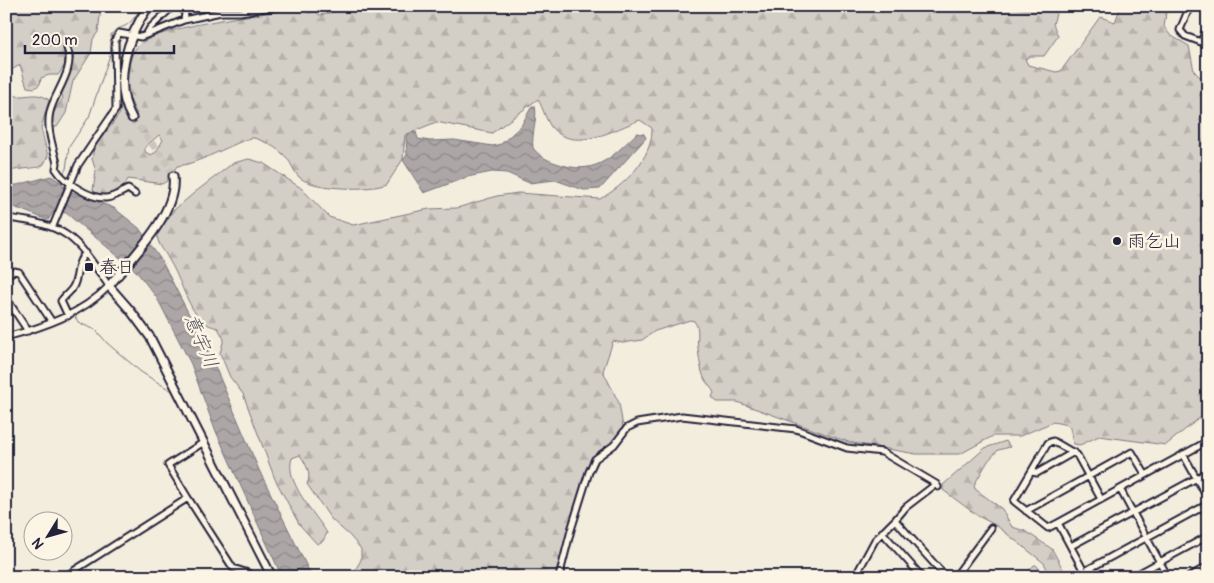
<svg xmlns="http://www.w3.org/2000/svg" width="1214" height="583" font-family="Pangolin,'Klee One',sans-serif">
<defs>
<pattern id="grass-tufts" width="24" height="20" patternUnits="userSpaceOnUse" patternTransform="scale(1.25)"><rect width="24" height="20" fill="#d4cfc6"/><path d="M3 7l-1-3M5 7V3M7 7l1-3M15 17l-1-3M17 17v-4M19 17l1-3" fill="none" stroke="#b6b1ab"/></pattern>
<pattern id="forest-firs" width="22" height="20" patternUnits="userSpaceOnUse" patternTransform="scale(1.25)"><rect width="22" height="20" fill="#d4cfc6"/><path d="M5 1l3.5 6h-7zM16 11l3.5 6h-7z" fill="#b6b1ab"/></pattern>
<pattern id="water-waves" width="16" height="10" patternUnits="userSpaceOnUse" patternTransform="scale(1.25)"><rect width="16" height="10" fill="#aca7a6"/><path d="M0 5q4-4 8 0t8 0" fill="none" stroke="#8c8888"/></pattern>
</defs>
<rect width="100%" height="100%" fill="#f3edde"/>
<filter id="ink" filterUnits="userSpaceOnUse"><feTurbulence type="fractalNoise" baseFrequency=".02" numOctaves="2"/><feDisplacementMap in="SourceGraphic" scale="10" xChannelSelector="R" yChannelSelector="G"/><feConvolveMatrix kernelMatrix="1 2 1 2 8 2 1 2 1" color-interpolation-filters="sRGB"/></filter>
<g filter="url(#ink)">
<!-- grass -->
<path fill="url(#grass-tufts)" stroke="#7b7880" d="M1036,565L1046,577H1024L1034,565Z"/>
<!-- forest -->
<path fill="url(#forest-firs)" stroke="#7b7880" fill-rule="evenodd" d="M6,6H100L101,8L98,32L93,39L91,53L73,81L66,113L57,127H53L52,115L63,98L61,92L74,56L70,47L67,46L63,48L65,65L58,75H49L41,78L40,84L35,88L27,87L20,65L6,73Z
M338,6H1008C1027,13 1035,7 1053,10L1056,14L1053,24L1058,36L1044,56H1031L1025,59L1028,65L1056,72L1061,71L1100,17L1115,22L1121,6H1167L1164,27L1170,35L1189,46L1194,71L1208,85V411L1166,445L1099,436L1080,445L1074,444C1070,438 1073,431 1068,425L1053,422L1020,436H993L960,454H916L848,442L737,402H717L712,397L714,393C712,388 708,385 705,380C701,372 699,358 698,348C696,339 701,329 694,321L690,320L655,331L642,340L623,343L613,341L603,371L619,403L623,427C620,432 617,437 614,441C604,452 595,452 588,468L554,577H351L361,560V549L350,536L331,519L307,484C312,474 306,464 300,455L292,458C284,482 315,513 327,533L323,541L317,544L299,524L275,479L243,394L230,377L220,353L224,339L218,328C210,326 204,324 198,317C185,300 180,277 168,258C164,250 157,244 157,234L174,210L194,193L233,163L249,159L263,163L301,188L329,217L353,225L429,209L457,208L497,196L518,193L600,199C624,186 653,158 652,128L640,120C615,129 578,152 554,130C547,124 543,108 538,99L492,133L436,122L405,135L403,159L387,184C370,191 313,190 299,177C294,172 291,163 287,158C279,149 265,141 254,138C246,136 198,165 177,166L167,181L162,184L128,179C121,193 112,196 98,196L93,190L96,171L92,159L94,148L119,115L122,103L128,118L137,114C133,106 130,101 128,93C125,83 129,57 136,48C154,25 271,13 303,8L308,13L316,12L319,15L337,11ZM159,135L163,140L156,152L151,155L145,152V147Z
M6,86L16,96C28,97 38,91 49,100L41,128L48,156L44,164L40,167L6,171Z
M1006,441L1010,447L998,450L988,461L974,485L975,489L1002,509L1012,527L1025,531L1052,549L1067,577H1051L1044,563L997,526L978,516L943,490V485L985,448Z"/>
<!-- water -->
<path fill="url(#water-waves)" stroke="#75727b" d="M532,106H535C538,119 531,134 533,148C539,156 547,160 556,163C595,177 611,158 637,133L644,134L646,138L600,189L584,190L555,180L529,183L507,173L492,172L467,177L424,193L403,160L407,155L406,136L412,132H416L418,139L430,141L454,140L493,146L501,144L521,126Z
M51,176L62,183L64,189L114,208L139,228L161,260L211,357L259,470L312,577H282L214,427L191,364L157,298L136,271L66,213L54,211L48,220L6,204V185H17Z"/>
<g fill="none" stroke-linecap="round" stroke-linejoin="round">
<!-- stream -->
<path stroke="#75727b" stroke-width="1" d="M63,174L66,169L69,147L89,117L111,52V35C115,29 118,29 125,26C133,22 137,13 142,6
M75,317L79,323L96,330L107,343L141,372L170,390"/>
<!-- secondary-tunnel -->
<path stroke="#c9c4bd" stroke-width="7" stroke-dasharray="7 3.5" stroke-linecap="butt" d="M132,118L167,163L173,176"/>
<!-- street casing -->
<g stroke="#22223b" stroke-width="9">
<path id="street" d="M1190,6L1180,30L1185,36L1201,42
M184,20L186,6
M1208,25L1201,42L1208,45
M146,35L150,28L173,6
M67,48C76,69 54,93 50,112C46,128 53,147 57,163L56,169C64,182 90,199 106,198C115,197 121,192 128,189L135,194
M6,218C69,225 75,237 109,286C82,314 44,327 6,337
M53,226L78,165L116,109L115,40L119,33L141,37L184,20L221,12H240L280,6
M6,275L14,271L19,272L52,322
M6,298L28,331
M68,316L61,301C65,295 71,292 74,285C79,274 76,261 86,253
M1183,454L1208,499
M1032,472L1037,473L1074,452
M1120,489L1168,577
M188,498L233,568L248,573L250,577
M1101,499L1077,455L1053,441L1048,443L1014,501L1048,528L1058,523L1208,441
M1026,511L1132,452L1145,474
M895,520L906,507L936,484L938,487
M1058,523L1087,577
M882,532L922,577
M1071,546L1208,472
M1085,571L1208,504
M64,577L188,498L168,465L204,442
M559,577L571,530L589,472L595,459L614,445L627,428L637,423L682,416L796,429L847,448L882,452L936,484
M855,577L875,540L895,520L946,577
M949,577L957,574L991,528
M1132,577L1208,536
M1189,577L1208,566"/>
</g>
<!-- secondary casing -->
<g stroke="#22223b" stroke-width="11">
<path id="secondary" d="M132,118C112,84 127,36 149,6
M173,176C178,214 132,257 109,286L130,310L150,337L272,577"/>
</g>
<!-- street -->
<use href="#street" stroke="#fcf5e5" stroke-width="5"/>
<!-- secondary -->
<use href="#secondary" stroke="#fcf5e5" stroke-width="7"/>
</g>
</g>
<!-- markers -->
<g fill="#22223b" stroke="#fcf5e5" stroke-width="2">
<circle cx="1117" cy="241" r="5"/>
<rect x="84" y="262" width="10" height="10" rx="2.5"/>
</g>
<g text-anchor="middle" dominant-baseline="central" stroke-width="5" stroke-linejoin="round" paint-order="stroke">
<!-- poi labels -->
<g font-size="18" fill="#22223b" stroke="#fcf5e5" text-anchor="start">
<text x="1127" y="241">雨乞山</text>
<text x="99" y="267">春日</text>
</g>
<!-- water labels -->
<g font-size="19" font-style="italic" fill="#525160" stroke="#fcf5e5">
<text transform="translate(201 341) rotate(67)">意宇川</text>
</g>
</g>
<!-- margin -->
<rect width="1214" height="583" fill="none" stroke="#fcf5e5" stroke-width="25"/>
<rect x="12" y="12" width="1189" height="558" fill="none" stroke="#22223b" stroke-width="2" filter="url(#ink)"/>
<!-- north arrow -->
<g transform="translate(48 536) rotate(233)"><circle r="24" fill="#fcf5e5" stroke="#a5a1a1"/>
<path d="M0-4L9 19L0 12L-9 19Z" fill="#22223b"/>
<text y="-8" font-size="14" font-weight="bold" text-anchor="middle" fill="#22223b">N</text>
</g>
<!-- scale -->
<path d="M25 45v8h149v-8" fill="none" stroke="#22223b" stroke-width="2.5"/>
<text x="32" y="45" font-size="15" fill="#22223b" stroke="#fcf5e5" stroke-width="4" paint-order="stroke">200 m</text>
</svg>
